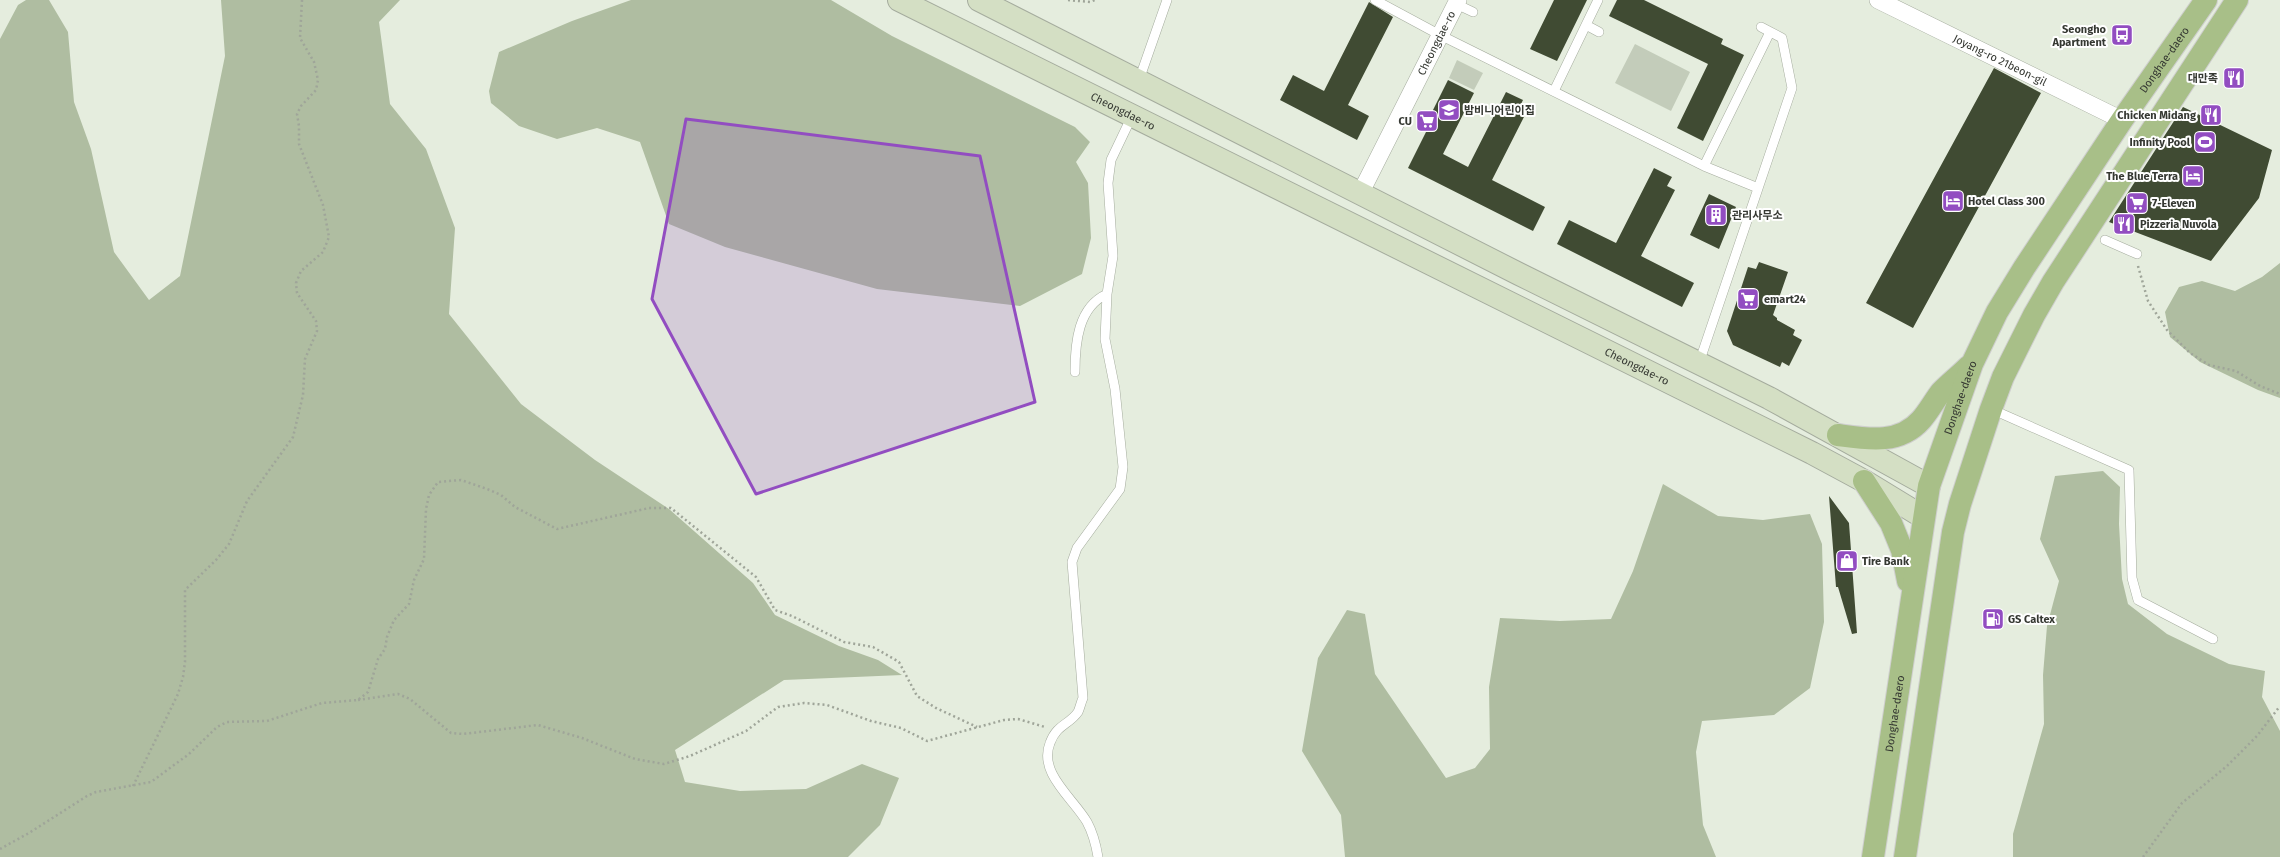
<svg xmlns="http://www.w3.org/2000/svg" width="2280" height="857" font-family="'Fira Sans','Noto Sans KR',sans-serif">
<rect width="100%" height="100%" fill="#e5edde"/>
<!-- green -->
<path fill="#c3ccba" d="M1635,44L1690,72L1671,111L1615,83Z
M1457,60L1483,73L1474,90L1449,78Z"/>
<!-- forest -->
<path fill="#afbda1" d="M26,0H49L68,32L74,102L91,149L114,252L149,300L180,276L225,56L221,0H400L379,22L390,104L426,149L455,228L449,314L521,404L595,460L669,509L753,583L775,615L839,646L878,660L902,675L784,680L675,750L685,782L740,791L806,789L862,764L899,778L880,825L848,857H0V39L18,5Z
M631,0H831L892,36L1075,127L1090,142L1076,162L1088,183L1091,238L1082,274L1020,306L877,289L725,247L669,224L640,142L597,128L557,139L519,126L491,103L489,91L499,52L572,21Z
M2280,263V398L2258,390L2200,362L2170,337L2165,312L2179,287L2202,281L2235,291L2262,277Z
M2103,471L2120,487L2119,524L2122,579L2128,604L2167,634L2229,664L2265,671L2262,697L2280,731V857H2013V834L2044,724L2043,675L2047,626L2059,581L2040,539L2055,476Z
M1663,484L1718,516L1763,520L1810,514L1822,544L1824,622L1810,688L1774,715L1702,721L1696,752L1703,825L1716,857H1345L1341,815L1302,751L1318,658L1347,610L1365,614L1375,674L1446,778L1475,768L1490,749L1489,687L1500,618L1560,621L1611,619L1633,571Z"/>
<!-- building -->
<path fill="#404b33" d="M1554,0H1587L1557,61L1530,49Z
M1617,0H1644L1723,39L1721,44L1744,55L1703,141L1677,128L1708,64L1609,16Z
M1369,2L1393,17L1348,105L1369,116L1357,140L1280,100L1293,75L1324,91Z
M1994,68L2041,93L1913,328L1866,303Z
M1448,80L1474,93L1443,154L1468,167L1506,92L1523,100L1518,110L1526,113L1492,180L1545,207L1533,231L1408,168L1429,126L1426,124Z
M2183,107L2272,150L2259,198L2211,261L2109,222Z
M1654,168L1672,177L1667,186L1675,190L1641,256L1694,283L1682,307L1557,244L1569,220L1616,243Z
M1709,194L1736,207L1719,249L1690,235Z
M1759,262L1788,272L1773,315L1777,318V320L1795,330L1793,335L1802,340L1789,366L1782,362L1780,367L1733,345L1727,331L1748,267L1756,269Z
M1829,496L1849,523L1857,633L1852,634L1838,587H1836Z"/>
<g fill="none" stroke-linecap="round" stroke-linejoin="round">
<!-- lane casing -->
<g stroke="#a5ac9e" stroke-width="10">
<path id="lane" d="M1375,0L1440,35L1704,166L1758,188
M1456,4L1473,12
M1586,25L1599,32
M1139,80L1167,0
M1554,91L1598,0
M1704,166L1770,32
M2105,240L2137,254
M1699,363L1792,88L1782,38L1761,27
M1075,372C1075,343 1078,307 1107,294
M1991,409L2129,470L2132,578L2138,600L2213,639
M1098,857C1096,845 1093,833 1087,822C1073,798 1038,773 1050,743C1057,724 1069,725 1078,712C1080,708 1081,702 1083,698L1072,562L1077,548L1120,489L1123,467L1115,389L1105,339L1107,294L1113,256L1108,183L1111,160L1132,116"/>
</g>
<!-- street casing -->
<g stroke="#a5ac9e" stroke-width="18">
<g id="street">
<path id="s1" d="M1878,0L2122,120"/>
<path id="s2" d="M1361,192L1458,0"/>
</g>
</g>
<!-- secondary casing -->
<g stroke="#a5ac9e" stroke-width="24">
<g id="secondary">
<path id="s3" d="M899,0L1812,453L1864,481L1923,517"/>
<path d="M979,0L1519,274L1769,398L1929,486"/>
</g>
</g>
<!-- primary casing -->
<g stroke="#cfcfce" stroke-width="24">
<g id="primary">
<path d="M1838,435C1867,439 1899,445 1921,420C1929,411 1934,401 1941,392C1950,383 1960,375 1968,367"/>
<path d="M1864,481L1891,523L1902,550L1908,581"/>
<path id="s4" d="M1873,857L1929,486L1972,364L1997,312L2024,268L2122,120L2206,0"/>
<path d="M1905,857L1953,532L1960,504L1991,409L2003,377L2034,315L2053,282L2237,0"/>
</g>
</g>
<!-- path -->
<path stroke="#9fa599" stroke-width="2.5" stroke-dasharray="2 3" stroke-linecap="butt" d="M1068,0L1090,2L1095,0
M2138,266L2148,301L2167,330L2190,353L2209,365L2236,371L2260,386L2280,394
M358,700L398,694L410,699L451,733L463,734L538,725L582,738L635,759L664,764L690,756L746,731L778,707L804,703L827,705L871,721L901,728L927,741L1004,720L1018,719L1045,727
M133,786L178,694L183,677L185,662V590L216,560L229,544L247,501L293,437L303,395L305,359L317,331L316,321L297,293L296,283L301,271L323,252L329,237L323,205L299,144V126L297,114L301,106L316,90L318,80L314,62L300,38L302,0
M0,849L29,833L87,796L96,792L151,782L189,754L217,727L227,722L267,721L322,703L358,700L368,692L378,659L385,649L387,637L394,620L409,604L414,580L424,559L426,509L429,495L438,482L461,480L487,489L501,495L515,507L557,529L649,508H671L756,577L775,610L792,616L844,642L873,647L899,662L917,696L936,708L977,727
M2143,857L2182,803L2227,766L2257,736L2280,706"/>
<!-- lane -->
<use href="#lane" stroke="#fff" stroke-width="9"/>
<!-- street -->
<use href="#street" stroke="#fff" stroke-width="17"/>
<!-- secondary -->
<use href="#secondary" stroke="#d4dfc4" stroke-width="22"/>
<!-- primary -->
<use href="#primary" stroke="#a8bf88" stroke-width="22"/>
</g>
<!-- marked area -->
<path fill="#924dc1" fill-opacity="0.2" stroke="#924dc1" stroke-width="3" stroke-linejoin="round" d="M686,119L980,156L1035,402L756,494L652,299Z"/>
<!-- icons -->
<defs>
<g id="bus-square" transform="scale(1.15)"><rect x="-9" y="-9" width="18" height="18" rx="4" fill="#924dc1" stroke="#fff"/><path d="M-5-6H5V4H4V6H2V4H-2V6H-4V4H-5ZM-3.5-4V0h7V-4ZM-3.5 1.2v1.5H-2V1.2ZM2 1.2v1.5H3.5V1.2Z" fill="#fff"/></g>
<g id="restaurant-square" transform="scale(1.15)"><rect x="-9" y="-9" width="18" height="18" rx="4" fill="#924dc1" stroke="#fff"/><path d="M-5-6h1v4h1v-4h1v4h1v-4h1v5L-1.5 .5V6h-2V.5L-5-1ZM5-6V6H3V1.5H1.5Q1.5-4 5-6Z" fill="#fff"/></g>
<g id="school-square" transform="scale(1.15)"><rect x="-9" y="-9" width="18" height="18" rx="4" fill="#924dc1" stroke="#fff"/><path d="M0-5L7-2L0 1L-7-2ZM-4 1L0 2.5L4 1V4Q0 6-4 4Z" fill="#fff"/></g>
<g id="supermarket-square" transform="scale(1.15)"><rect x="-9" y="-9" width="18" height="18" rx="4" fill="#924dc1" stroke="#fff"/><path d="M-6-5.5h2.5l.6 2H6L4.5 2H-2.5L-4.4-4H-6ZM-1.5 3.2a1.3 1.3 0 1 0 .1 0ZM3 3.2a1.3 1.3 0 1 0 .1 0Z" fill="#fff"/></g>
<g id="stadium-square" transform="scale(1.15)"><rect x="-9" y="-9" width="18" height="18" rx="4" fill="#924dc1" stroke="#fff"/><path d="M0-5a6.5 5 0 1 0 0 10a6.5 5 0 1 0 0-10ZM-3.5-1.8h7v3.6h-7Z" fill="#fff"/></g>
<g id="hotel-square" transform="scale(1.15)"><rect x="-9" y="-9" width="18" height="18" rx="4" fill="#924dc1" stroke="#fff"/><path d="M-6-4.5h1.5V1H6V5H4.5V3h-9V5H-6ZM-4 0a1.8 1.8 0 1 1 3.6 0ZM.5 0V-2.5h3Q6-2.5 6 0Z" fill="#fff"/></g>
<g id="building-square" transform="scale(1.15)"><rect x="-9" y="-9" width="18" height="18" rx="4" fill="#924dc1" stroke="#fff"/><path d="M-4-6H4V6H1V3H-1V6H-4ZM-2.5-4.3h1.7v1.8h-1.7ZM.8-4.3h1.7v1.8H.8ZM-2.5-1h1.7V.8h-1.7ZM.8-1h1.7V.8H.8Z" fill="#fff"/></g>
<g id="shop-square" transform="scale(1.15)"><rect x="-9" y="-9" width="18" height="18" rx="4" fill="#924dc1" stroke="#fff"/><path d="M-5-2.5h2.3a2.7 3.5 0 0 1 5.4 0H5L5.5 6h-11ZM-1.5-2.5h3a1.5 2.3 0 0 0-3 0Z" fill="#fff"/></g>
<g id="fuel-square" transform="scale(1.15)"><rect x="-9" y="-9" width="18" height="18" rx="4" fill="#924dc1" stroke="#fff"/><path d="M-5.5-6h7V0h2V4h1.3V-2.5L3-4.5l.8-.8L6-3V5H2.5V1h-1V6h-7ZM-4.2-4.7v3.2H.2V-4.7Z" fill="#fff"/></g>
</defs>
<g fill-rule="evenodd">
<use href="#bus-square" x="2122" y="35"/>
<use href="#restaurant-square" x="2234" y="78"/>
<use href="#school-square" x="1449" y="110"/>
<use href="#restaurant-square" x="2211" y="115"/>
<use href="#supermarket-square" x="1427" y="121"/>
<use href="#stadium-square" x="2205" y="142"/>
<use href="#hotel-square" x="2193" y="176"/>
<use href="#hotel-square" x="1953" y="201"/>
<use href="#supermarket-square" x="2137" y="203"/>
<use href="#building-square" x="1716" y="215"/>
<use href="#restaurant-square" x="2124" y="224"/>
<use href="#supermarket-square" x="1748" y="299"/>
<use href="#shop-square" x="1847" y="561"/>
<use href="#fuel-square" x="1993" y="619"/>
</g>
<g text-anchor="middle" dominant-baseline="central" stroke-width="4" stroke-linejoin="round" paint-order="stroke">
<!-- poi labels -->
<g font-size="11" font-weight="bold" fill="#353832" stroke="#fff" text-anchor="start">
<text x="2106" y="29" text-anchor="end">Seongho<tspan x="2106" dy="13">Apartment</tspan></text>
<text x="2218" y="78" text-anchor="end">대만족</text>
<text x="1464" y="110">밤비니어린이집</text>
<text x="2196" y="115" text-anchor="end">Chicken Midang</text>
<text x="1412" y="121" text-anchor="end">CU</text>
<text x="2190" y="142" text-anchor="end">Infinity Pool</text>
<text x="2178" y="176" text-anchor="end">The Blue Terra</text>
<text x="1968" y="201">Hotel Class 300</text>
<text x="2152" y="203">7-Eleven</text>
<text x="1732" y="215">관리사무소</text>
<text x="2140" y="224">Pizzeria Nuvola</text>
<text x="1764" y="299">emart24</text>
<text x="1862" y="561">Tire Bank</text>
<text x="2008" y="619">GS Caltex</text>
</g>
<!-- street labels -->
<g font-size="11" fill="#353832" stroke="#fff">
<text stroke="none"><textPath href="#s2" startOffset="167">Cheongdae-ro</textPath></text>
<text stroke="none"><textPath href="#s1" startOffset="136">Joyang-ro 21beon-gil</textPath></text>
<text stroke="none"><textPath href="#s4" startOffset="865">Donghae-daero</textPath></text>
<text stroke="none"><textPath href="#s3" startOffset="250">Cheongdae-ro</textPath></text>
<text stroke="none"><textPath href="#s3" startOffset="824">Cheongdae-ro</textPath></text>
<text stroke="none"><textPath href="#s4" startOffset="469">Donghae-daero</textPath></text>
<text stroke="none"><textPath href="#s4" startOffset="145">Donghae-daero</textPath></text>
</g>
</g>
</svg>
